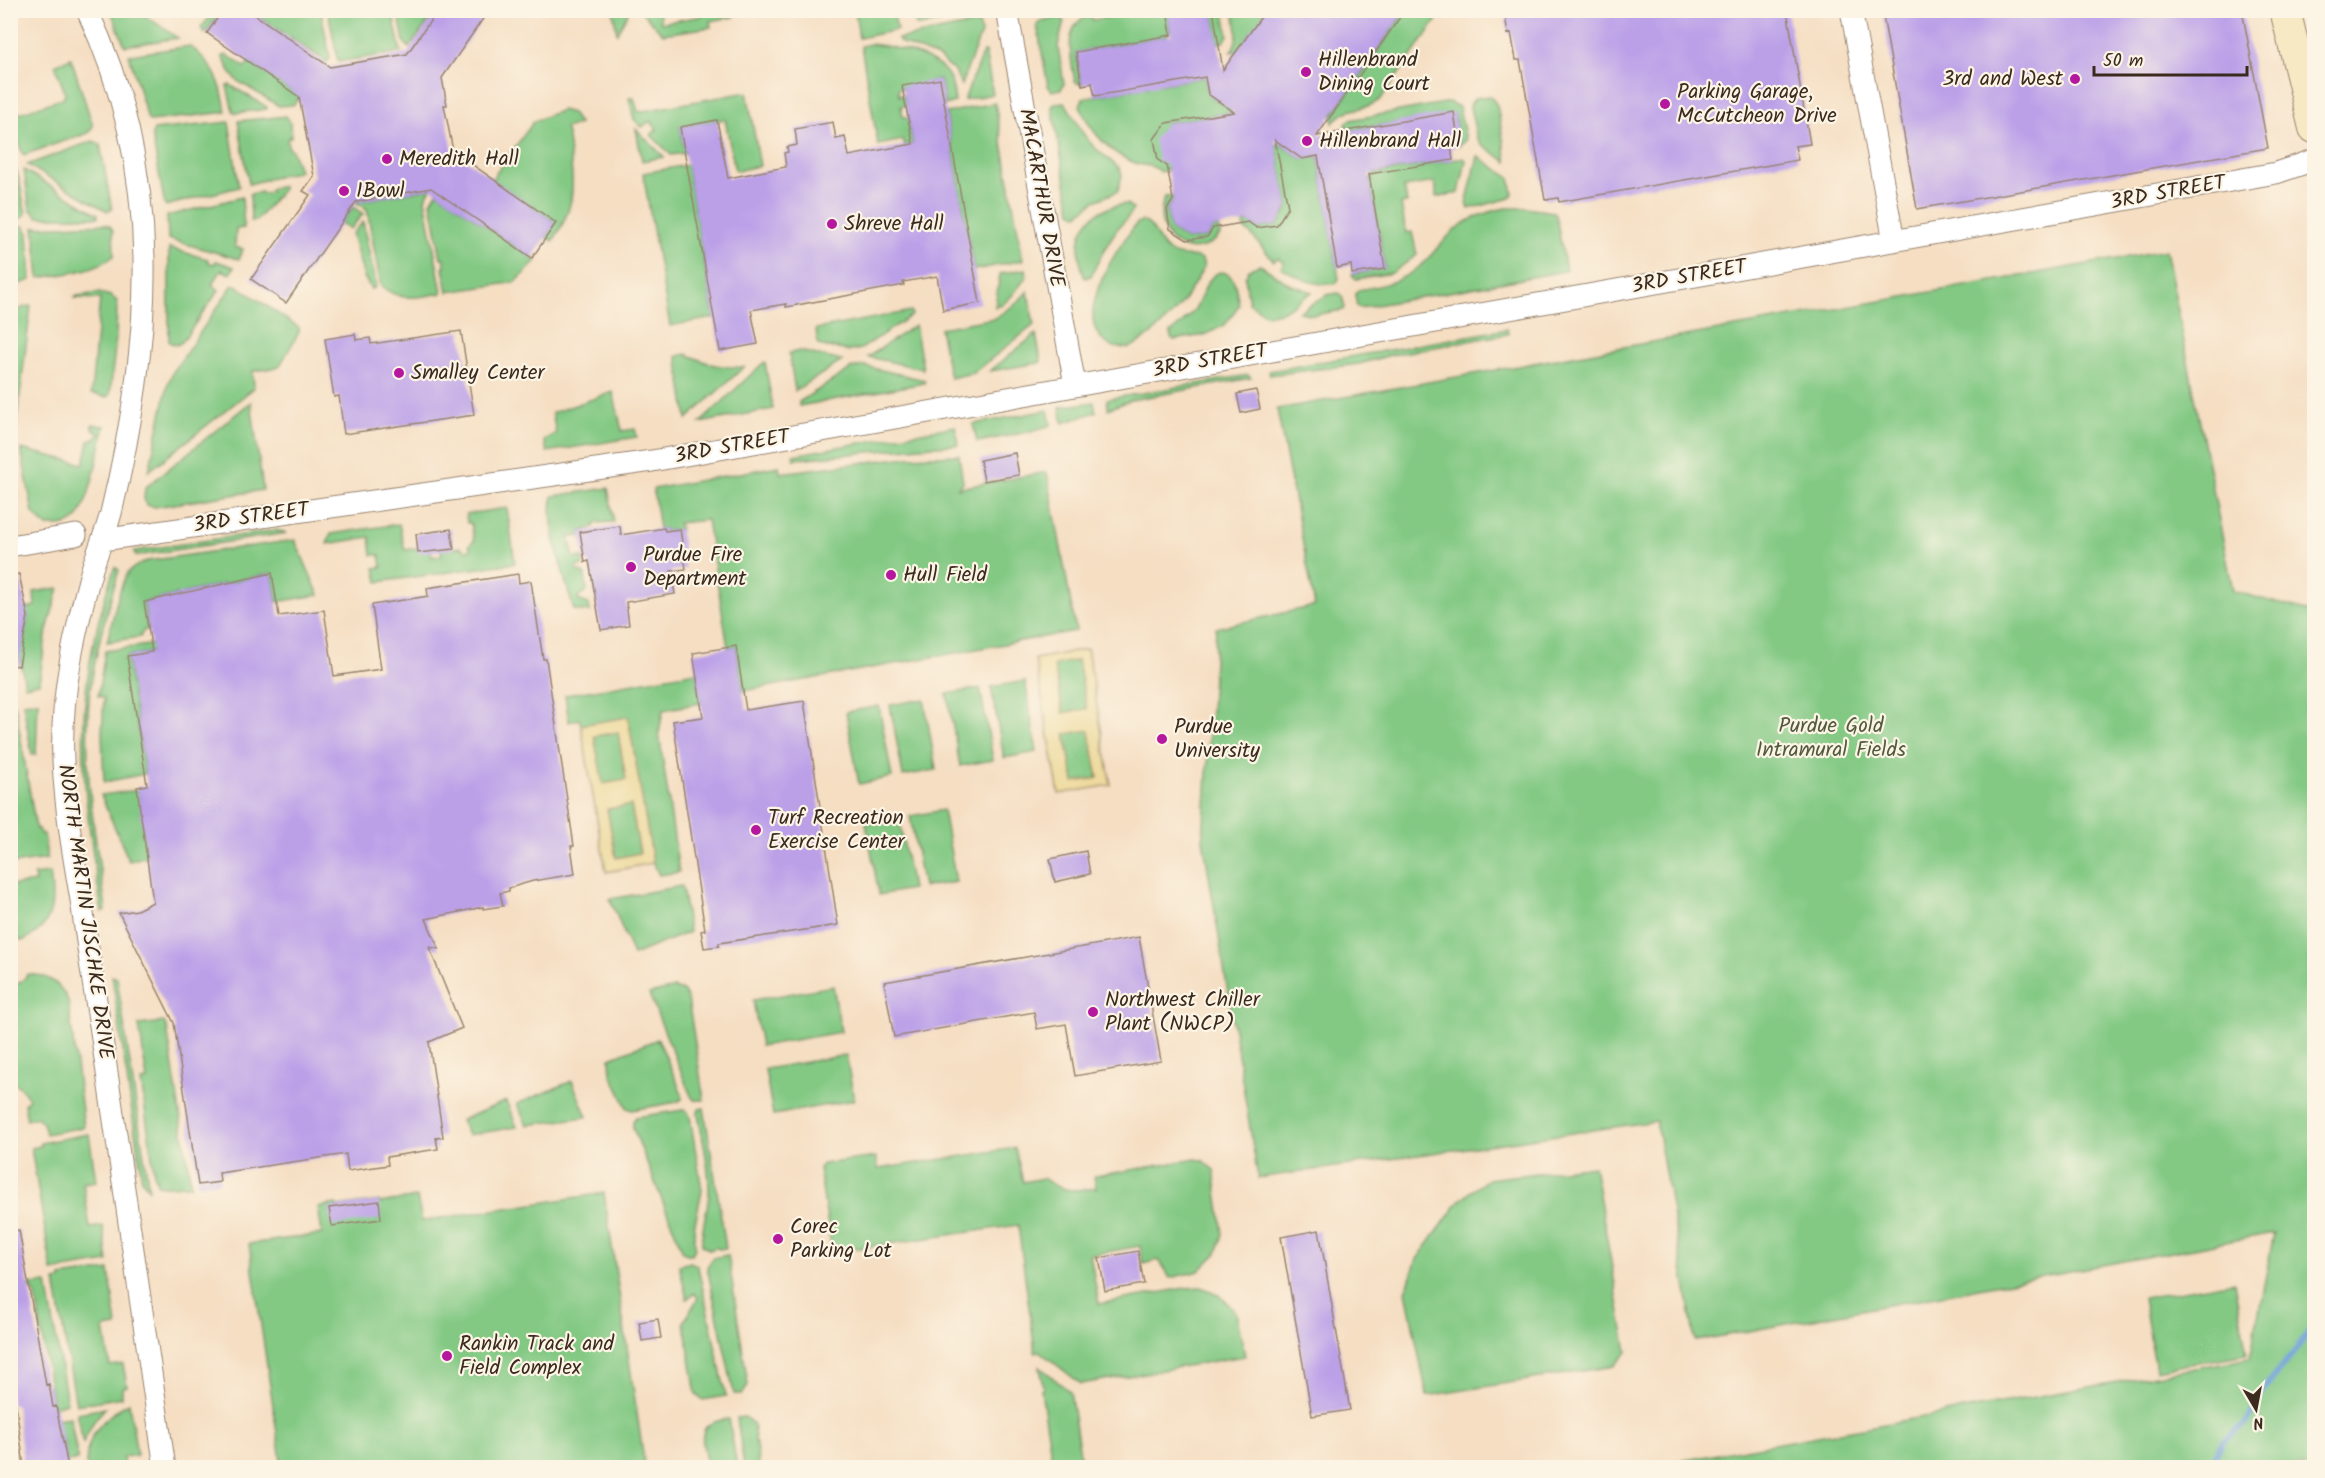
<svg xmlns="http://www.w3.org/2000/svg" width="2325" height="1478" font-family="Kalam,sans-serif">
<rect width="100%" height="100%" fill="#fcf5e5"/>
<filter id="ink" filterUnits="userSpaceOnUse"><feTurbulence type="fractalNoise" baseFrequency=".0167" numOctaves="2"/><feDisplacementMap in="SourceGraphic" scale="12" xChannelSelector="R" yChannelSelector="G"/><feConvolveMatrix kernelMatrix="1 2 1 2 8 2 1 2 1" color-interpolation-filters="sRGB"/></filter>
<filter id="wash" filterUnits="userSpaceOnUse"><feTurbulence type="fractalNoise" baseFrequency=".008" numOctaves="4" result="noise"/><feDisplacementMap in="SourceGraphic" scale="24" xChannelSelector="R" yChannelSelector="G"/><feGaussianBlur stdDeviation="1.35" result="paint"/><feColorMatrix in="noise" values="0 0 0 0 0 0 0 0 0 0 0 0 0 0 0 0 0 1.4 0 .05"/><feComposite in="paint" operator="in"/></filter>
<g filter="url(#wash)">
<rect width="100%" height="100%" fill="#f5dec2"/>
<!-- green -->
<path fill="#83c984" stroke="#5f7a51" stroke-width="1.5" d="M923,10L977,11L978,14L919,26L916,25L915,22Z
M111,11H138L178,38L125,46Z
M214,11H221L205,34L201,28Z
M251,11H321L330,58L327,62Z
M328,11H392L401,52L338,62Z
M398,11H436L409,48L404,42Z
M613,11H629L617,33Z
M641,11H659L661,23L702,16V11H732L734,17L710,21L711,27L663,34Z
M855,11H893L897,30L859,38Z
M1131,11H1167L1170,30L1166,36L1076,52L1082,85L1075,82C1071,59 1061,23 1091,15L1092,20L1131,13Z
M1213,11H1224L1228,35L1224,42L1218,43Z
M1233,11H1266L1237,51L1231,52C1240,37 1237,27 1233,11Z
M1405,11H1443L1381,99C1364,113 1348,104 1333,123L1332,116Z
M1060,17L1064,21L1058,46L1064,84L1061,89L1052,91L1048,86L1037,25L1040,21Z
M979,23L981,33L961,85L955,72L938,57L901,43L898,39Z
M870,44C892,46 935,55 948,75C953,83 954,93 955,102L945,105L940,79L898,89L899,96L904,95L906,105L901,106L903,117H908L913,144L905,146L903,140L878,145L861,46Z
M190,46C214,64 222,83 226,112L150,121L148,120L129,55Z
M983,52H985L993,94L964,100Z
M227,55L245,67L249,62L300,97L293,105L279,106L239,82L232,75L222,56Z
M71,58L93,126L88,133L23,155L11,122V116L64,98L65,93L55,65Z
M1205,77L1208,94L1231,110L1228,113L1166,123L1168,170L1161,172C1151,163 1146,167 1135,163C1110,154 1089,130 1080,106L1083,98Z
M230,85L267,107V109L236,113L233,111L227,86Z
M747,92L760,166L735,171L725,119L680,127L685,153L671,155L651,135L657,129L650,121L642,127L634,119L629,98H634L638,112Z
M1490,96L1497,105L1507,162L1480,143L1477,138L1470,108L1471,103L1475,98Z
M1065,102L1084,135L1095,148L1119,168L1122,175L1118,191L1095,201L1077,215L1071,211L1052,107L1055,103Z
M1449,102L1459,107L1466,140L1459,146L1454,113L1345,131L1346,123L1350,120Z
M995,103L1023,260L974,270L946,113Z
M562,110L572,113L579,124L565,128C569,136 569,147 570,156C575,192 573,210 553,241L546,237L556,223L492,179L534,121Z
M286,116L290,122L291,137L287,139L289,148L292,150L299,171L249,184L238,121Z
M229,122L239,187L165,206L152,135L154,130Z
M636,129L664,157L642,161Z
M93,141L100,144L112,210L107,211L27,165Z
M1278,143L1302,159L1318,156L1339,279L1336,283C1318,288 1296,277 1281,267L1284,263L1278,258L1274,261L1250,233L1245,230L1244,223L1248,222L1257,228L1277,225L1288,207L1276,147Z
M1478,156L1510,178L1513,194L1510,198L1469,209L1466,204Z
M1463,158L1466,160L1459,193L1437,197L1435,182L1404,187L1407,203L1401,204L1406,233L1412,232L1417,255L1392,273L1356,279L1352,275L1385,268L1370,180L1374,174Z
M687,165L714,318L670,326L643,173Z
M14,170L17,171L26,214L22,218H11V171Z
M24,170L98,214V217H38L30,209Z
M283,186V189L256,221H251L250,194L261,192L262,194L271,192L270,189Z
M431,188L425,199L442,293C417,297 402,303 381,286L367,209L356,202Z
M437,192L532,258L536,261L516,282L448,292L443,268L445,267L444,258H441L431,202Z
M1172,196L1173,200L1167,209L1170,229L1187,240L1207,237L1213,228L1218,227L1220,235C1193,267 1148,238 1165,197Z
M242,197L244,228L236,229L235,247L243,249L239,259L168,239L167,216Z
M1127,204L1133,209C1130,217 1123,222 1118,228C1107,243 1099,259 1091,276L1085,278C1082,273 1082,267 1080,261C1074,226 1094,207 1127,204Z
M353,207L363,214L350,229L341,223Z
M1506,208H1526L1554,212L1556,216L1566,271L1360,308L1357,306L1355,295L1358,290C1381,286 1400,282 1419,267C1432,256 1442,241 1455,230C1470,217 1488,212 1506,208Z
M1141,221C1155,223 1156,241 1166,249C1177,259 1189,254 1202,259L1204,267C1187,297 1178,313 1150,335C1144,339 1138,344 1131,347C1123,350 1110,347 1105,342C1071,315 1118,247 1137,223Z
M363,222L376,287L371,289L364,277L352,234Z
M105,224L110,226L113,230L114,256C93,272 64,274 39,278L34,227Z
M24,226L28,233L31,280L11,287V227Z
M169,248L208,259V262L214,264L216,261L234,267L230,274L222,270L212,284L219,290L182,342L177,345L169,342Z
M2166,250L2233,591L2314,613V1467H1680L1679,1461L2250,1358L2274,1233L1695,1341L1656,1121L1258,1178L1203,839L1216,628L1315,606L1277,409Z
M1260,265L1289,284L1312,292L1284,311L1267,315L1249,303L1245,278L1249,269Z
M1026,269L1027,276C1018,287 1010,303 995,307L1000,274Z
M1221,272C1237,273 1236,293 1239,305L1225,325L1205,335L1174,340L1171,338V332C1180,326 1188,318 1195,309C1203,297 1206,275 1221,272Z
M236,285L299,328V332L279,367L253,371L254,388L149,471L168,383L173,372L232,286Z
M1028,291L1034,325L973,373L950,378L940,328L995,318L1017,303Z
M99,293L111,296L117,301L116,337L110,395L108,397L91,394L100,299L75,298L77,296Z
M1338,293L1342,296L1345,308L1343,310L1314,315L1299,312L1327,295Z
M31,306L15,435L10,421L11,315L24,307Z
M911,311L912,315L861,349L849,351L818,345L816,329Z
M915,325L923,369L868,357Z
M1507,329L1508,334L1391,355L1359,364L1270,375L1269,371Z
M1036,334L1041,361L1039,363L990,371Z
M800,351L842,361L795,391L789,353Z
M686,354C706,363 721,369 744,367L687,419L677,356Z
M765,362L773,409L700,423L762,364Z
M864,366L925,380L924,383L799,406V402L852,368Z
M1248,375L1251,378L1131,400L1108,409L1107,399Z
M613,392L622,431L635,429L637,437L547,452L544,440L556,433L552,413Z
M251,402L263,490L155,507L147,505L144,499L145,488Z
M1094,402L1096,412L1063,423L1060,407Z
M1048,410L1051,425L1033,431L977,442L973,424Z
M92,425L105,426C99,448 90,508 74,521C66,527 55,526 46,526L33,513L21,449L84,464L89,441L97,438L99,434L92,428Z
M955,426L958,445C903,446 849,456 794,459L793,455Z
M959,455L963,483L958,488L1047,472L1076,631L743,691L736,646L728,647L707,520L678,523L680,529L665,531L664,528L659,529L653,489L779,466L780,473L908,457Z
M608,488L614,522L596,523L594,527L580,532L581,536L569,537L574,558L582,557L583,565L577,567V570L585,575L587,591L579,596L578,600L589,604L590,612L574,610C566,582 545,523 553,496Z
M507,508L515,563L378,582L375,568L382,567L380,555H372L370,537L327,544L331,534L399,524L405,550L418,548L431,551L432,557L442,555L441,550L461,547L467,551L471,548L469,545L474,541L471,523H467L466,514Z
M276,530L287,533L136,556L134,551Z
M295,540L319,595L277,602L272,573L144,602L148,630H144L140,637L107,642C112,624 118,588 127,574C132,567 140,564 147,561Z
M115,567L119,570C106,612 94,655 89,699C83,770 95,839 106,908L105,911L102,912C85,808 72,723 99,620C104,602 108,584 115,567Z
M59,588L47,630L39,683L25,686L20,657L28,616L25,609L35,606L34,592Z
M162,643L163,650L127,656L145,774L104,782L102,733L104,698L98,696L105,651Z
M1078,660L1087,709L1063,713L1054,664Z
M696,672L701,703L663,710L659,733L679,872L659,875L653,863L628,717L581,725L579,719L569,722L565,695Z
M1025,681L1037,752L1004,758L991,687Z
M980,688L993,760L960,766L947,694Z
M924,699L936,770L903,776L890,705Z
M38,701L36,754L32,755L23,703Z
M15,705L36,829H39L40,834H44L47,859L11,864L10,706Z
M879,706L892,777L859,784L846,712Z
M1089,729L1098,778L1074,782L1065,734Z
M618,732L626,780L602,784L594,736Z
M138,790L147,856L129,861L101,795Z
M631,805L640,854L616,858L607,809Z
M943,810L956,882L923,887L910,816Z
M899,818L912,889L879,895L866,823Z
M50,873C54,905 55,926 22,941L11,934V886L35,882L34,875Z
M682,886L689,932L633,955L610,899Z
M28,974C47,975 60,982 68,1001L84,1127L46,1134L43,1123L37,1117L27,1120L24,1104L29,1099L21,1088L11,1080V988L23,980Z
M112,976L117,978L149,1190L142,1180Z
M833,986L841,1032L761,1046L753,1000Z
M674,988L683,991L688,999L704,1100H694L691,1096L649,994Z
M164,1022L167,1028L191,1185C180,1184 168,1188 158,1185L156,1180L157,1179H155L141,1081L147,1080L139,1025Z
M658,1039L682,1094V1099L677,1102L632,1110L627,1108L611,1074L610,1058Z
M846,1055L854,1100L773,1115L765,1069Z
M572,1081L587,1117L527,1125L517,1104Z
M506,1101L517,1127L468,1135L461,1120Z
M704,1108L726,1248L718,1249L717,1247L710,1250L702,1245C701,1226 708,1211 709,1193C710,1167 702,1139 698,1113L699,1109Z
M683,1110L687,1111L690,1117L702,1190L694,1228L695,1248L692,1254H687L683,1252L633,1128V1121L636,1117Z
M89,1134L96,1181L83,1183L90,1228L103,1226L108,1262L52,1271L31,1148L41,1146L40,1143Z
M1015,1148L1023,1182L1043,1178C1062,1192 1073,1191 1096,1188L1094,1176L1196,1159L1204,1161L1214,1170L1223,1234L1217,1253L1199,1271L1170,1278L1159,1260L1143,1264L1140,1246L1090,1255L1099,1304L1185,1288L1201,1287L1218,1294L1236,1312L1245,1356L1081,1384L1039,1351L1035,1352L1018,1225L832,1252L819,1168L823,1164L876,1157L878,1169Z
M1594,1166L1627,1352L1614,1366L1427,1396L1406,1291L1417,1259L1460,1200L1488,1179Z
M604,1193L645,1467H282L249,1244L322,1234L318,1207L336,1204L337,1207L379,1201V1203L417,1197L422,1221Z
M728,1255L748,1385L742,1394H734L707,1267L713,1258Z
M691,1262L698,1267L726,1396L703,1400L696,1394L684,1322L698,1298L694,1293L687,1299L679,1265Z
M109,1270L117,1326L104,1328L110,1366L123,1364L127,1386L122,1388V1397L76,1405L55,1281L61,1280V1277Z
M2234,1282L2247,1354L2156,1370L2143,1298Z
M47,1283L67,1403L53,1407L36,1296L30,1285Z
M1040,1367L1070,1392L1082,1467H1053L1041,1390L1043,1388Z
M129,1403L137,1455L123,1457L124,1467H87C83,1438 104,1416 129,1403Z
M105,1408L94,1421L83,1443L77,1413Z
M70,1417L78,1460L67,1462L63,1439L59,1440L56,1419Z
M745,1417L753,1424L759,1467H744L737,1418Z
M729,1419L737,1467H707C703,1439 693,1423 729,1419Z"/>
<!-- sand -->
<path fill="#eeda9e" stroke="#94825e" stroke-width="1.5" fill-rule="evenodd" d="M1087,649L1111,785L1059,794L1035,659ZM1078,660L1087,709L1063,713L1054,665ZM1089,730L1098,778L1074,782L1065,734Z
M628,717L653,863L606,872L581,725ZM618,732L626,780L603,784L594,736ZM631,805L640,853L616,858L607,809Z"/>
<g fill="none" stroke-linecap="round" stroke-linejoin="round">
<!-- stream -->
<path stroke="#6a9fd7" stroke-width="6" d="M2210,1468L2222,1442L2248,1421L2263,1390L2303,1341L2314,1321"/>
</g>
<g id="blocks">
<!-- building -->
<path fill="#bba0e8" d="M223,10H248L330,67L407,54L438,10H489L442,78L447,105H444L453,151L556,223L532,258L431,188L356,202L286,303L251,279L310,195L303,191L314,176L299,97L207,33Z
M1167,10H1213L1223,70L1266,10H1405L1317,136L1454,112L1459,146L1451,147L1453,160L1369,174L1385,269L1352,274L1351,265L1337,268L1318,156L1302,159L1275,140L1288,207L1277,225L1257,228L1248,222L1213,228L1207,237L1187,240L1170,229L1167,209L1173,200L1170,182L1167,166L1158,160L1154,139L1166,123L1234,112L1208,94L1205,77L1095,96L1092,83L1082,85L1076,52L1171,35Z
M1504,10H1787L1810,144L1795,146L1798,160L1559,202L1558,198L1545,200L1520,60H1516L1511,33L1508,34Z
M1882,10H2242L2268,148L1917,209Z
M940,79L980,303L943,310L937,276L903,282L904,285L786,307V304L751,310L758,344L720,351L680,127L717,120L728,178L786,167L784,153L788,152L787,147L797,145L795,129L833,122L836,139L845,137L849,156L913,144L902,86Z
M461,331L474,415L344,434L339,396L334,397L325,339L355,334L356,340L370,338L371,344Z
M1256,390L1260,409L1241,413L1237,394Z
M1015,453L1019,475L984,481L980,460Z
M620,526L621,535L664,528L665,531L680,529L686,569L671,571L675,594L626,602L629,625L601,630L589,561L585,562L580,532Z
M451,529L454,549L418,553L416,534Z
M272,573L279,616L324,610L334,676L381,669L372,605L428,596L427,588L518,574L519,583L531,581L543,659H546L574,846H571L575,874L533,881L509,888V891L500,893L503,906L483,909V907L426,919L439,949L429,947L462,1028L429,1042L443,1137L436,1138L438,1149L387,1157L388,1165L348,1171L346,1154L219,1173L220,1182L198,1185L174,1023L119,913L137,910L153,902L137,787L147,785L127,656L152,652L144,602Z
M19,574L28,616L19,666L10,665V575Z
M736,646L746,710L804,701L838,925L719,943V946L704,948L701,931L705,930L673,721L703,717L693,653Z
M1086,851L1090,874L1055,882L1050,859Z
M1139,937L1161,1061L1075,1076L1066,1024L1037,1029L1034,1012L894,1037L884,982Z
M379,1201L381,1219L332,1226L329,1208Z
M19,1230L46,1385L49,1384L53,1407L56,1406L68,1467H24L16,1405H12L10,1397V1231Z
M1319,1230L1350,1410L1312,1416L1281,1237Z
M1138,1251L1144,1284L1105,1291L1099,1258Z
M658,1319L661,1338L642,1341L639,1322Z"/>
</g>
</g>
<g filter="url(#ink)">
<use href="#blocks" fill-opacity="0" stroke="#988470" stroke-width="1.5"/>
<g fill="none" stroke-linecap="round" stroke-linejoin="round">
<!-- street casing -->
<g stroke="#988470" stroke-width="23">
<path id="street" d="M87,10C165,176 153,340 111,513C106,532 98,550 92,569C75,631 60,695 63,760C65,807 73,854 81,900C87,942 93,984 100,1025C122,1173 143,1320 165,1468
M1007,10L1075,385
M1851,10L1894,241
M102,540L652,461L2276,173L2314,160
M10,546L76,535"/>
</g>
<!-- secondary casing -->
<g stroke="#988470" stroke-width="32">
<path id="secondary" d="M2285,10L2314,128"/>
</g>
<!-- street -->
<use href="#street" stroke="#fff" stroke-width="21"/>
<!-- secondary -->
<use href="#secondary" stroke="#f6e9c3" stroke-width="30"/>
</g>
</g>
<!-- markers -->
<g fill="#b5179e" stroke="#fcf5e5" stroke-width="2">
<circle cx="1306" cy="72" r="6"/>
<circle cx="2075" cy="79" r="6"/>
<circle cx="1665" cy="104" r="6"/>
<circle cx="1307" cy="141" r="6"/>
<circle cx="387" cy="159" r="6"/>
<circle cx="344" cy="191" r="6"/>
<circle cx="832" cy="224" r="6"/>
<circle cx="399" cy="373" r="6"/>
<circle cx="631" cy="567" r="6"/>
<circle cx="891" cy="575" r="6"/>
<circle cx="1162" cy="739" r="6"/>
<circle cx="756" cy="830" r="6"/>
<circle cx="1093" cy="1012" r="6"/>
<circle cx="778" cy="1239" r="6"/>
<circle cx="447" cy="1356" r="6"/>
</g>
<g text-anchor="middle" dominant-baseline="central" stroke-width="4.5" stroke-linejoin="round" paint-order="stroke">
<!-- poi labels -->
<g font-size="21" fill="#3b2a1e" stroke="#fcf5e5" text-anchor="start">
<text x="1318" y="60">Hillenbrand<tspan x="1318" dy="24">Dining Court</tspan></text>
<text x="2063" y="79" text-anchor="end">3rd and West</text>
<text x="1677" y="92">Parking Garage,<tspan x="1677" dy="24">McCutcheon Drive</tspan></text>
<text x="1319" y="141">Hillenbrand Hall</text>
<text x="399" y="159">Meredith Hall</text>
<text x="356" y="191">1Bowl</text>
<text x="844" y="224">Shreve Hall</text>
<text x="411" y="373">Smalley Center</text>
<text x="643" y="555">Purdue Fire<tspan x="643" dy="24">Department</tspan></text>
<text x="903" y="575">Hull Field</text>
<text x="1174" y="727">Purdue<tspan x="1174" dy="24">University</tspan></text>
<text x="768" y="818">Turf Recreation<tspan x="768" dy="24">Exercise Center</tspan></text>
<text x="1105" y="1000">Northwest Chiller<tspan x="1105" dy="24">Plant (NWCP)</tspan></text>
<text x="790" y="1227">Corec<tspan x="790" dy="24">Parking Lot</tspan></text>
<text x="459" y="1344">Rankin Track and<tspan x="459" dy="24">Field Complex</tspan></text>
</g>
<!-- street labels -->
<g font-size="21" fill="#3b2a1e" stroke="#fcf5e5">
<text transform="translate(2168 193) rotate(-10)">3RD STREET</text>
<text transform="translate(1041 198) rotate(80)">MACARTHUR DRIVE</text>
<text transform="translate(1689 277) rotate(-10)">3RD STREET</text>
<text transform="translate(1210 361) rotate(-10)">3RD STREET</text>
<text transform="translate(732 447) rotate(-10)">3RD STREET</text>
<text transform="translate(251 518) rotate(-8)">3RD STREET</text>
<text transform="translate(85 912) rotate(82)">NORTH MARTIN JISCHKE DRIVE</text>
</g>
<!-- park labels -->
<g font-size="21" fill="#515a3d" stroke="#fcf5e5">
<text x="1831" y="726">Purdue Gold<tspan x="1831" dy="24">Intramural Fields</tspan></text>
</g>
</g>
<!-- margin -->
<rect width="2325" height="1478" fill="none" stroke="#fcf5e5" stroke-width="36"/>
<!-- north arrow -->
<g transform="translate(2256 1409) rotate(170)" stroke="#fcf5e5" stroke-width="4.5" paint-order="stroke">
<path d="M0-4.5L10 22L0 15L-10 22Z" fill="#3b2a1e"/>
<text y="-9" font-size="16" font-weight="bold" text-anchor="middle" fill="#3b2a1e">N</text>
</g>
<!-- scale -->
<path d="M2094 66v9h153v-9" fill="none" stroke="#3b2a1e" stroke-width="3"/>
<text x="2103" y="66" font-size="18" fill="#3b2a1e" stroke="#fcf5e5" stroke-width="4.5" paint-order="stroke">50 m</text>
</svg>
